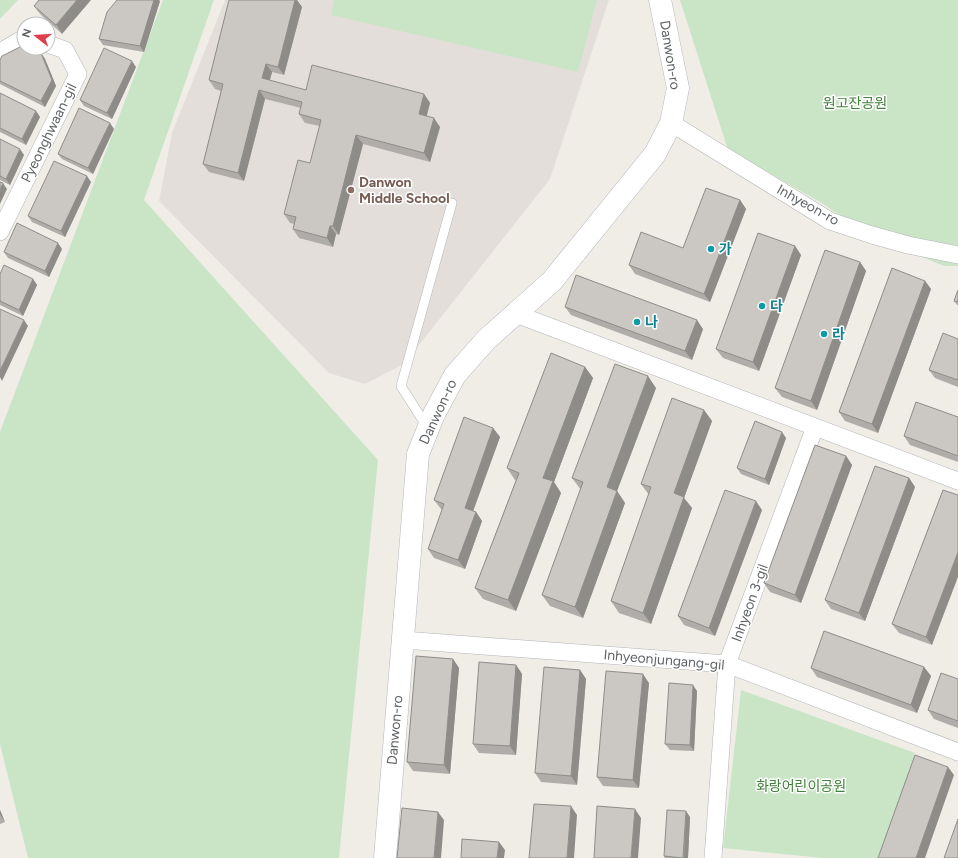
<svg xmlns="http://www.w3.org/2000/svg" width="958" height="858" font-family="Figtree,'Noto Sans KR',sans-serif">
<rect width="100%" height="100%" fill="#f0ede7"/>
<!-- education -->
<path fill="#e3ded9" d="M225,0H609L550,179L404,364L365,384L329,373L159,201L172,133Z"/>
<!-- green -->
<path fill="#cae5c6" d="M0,0H18L0,19Z
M163,0H214L144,200L378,460L339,858H28L0,744V432Z
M334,0H597L578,72L331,15Z
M680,0H958V266H944L871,236L820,202L728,150Z
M741,690L915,753L880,858H822L723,848Z"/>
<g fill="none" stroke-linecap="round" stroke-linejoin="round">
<!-- lane casing -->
<g stroke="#b2b5b8" stroke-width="10">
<path id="lane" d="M427,427L401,386L452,203"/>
</g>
<!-- street casing -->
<g stroke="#b2b5b8" stroke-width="18">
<path id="street" d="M0,52L24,38
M671,123L830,221L872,235L908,245L958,255
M0,232L78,74L65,50L48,44
M516,314L958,481
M403,640L727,664L958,752
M713,858L727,664L815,427"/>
</g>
<!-- secondary casing -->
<g stroke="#b3b7bb" stroke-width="23">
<path id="secondary" d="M385,858L418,454L434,414L455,375L486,340L552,281L655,154L671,123L678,88L660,0"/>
</g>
<!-- lane -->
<use href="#lane" stroke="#fff" stroke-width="9"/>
<!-- street -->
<use href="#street" stroke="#fff" stroke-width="17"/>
<!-- secondary -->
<use href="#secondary" stroke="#fff" stroke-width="22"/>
</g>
<!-- wall -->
<path fill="#afaca9" d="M39,0L62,34L40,14L34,6Z
M229,0H297L302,7L284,75L272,72L270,80L306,90L424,94L430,103L426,116L440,127L430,162L363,144L339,235L336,234L333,247L299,238L293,229L294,224L290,223L284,214L310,163L320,126L305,123L299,114L301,108L265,99L244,181L209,172L203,164L221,91L215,89L209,80Z
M160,1L144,52L103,45L99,39Z
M41,53L45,59L56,86L45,107L0,84V60Z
M136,67L112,119L84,106L80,100Z
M0,93L36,111L40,117L26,145L0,132Z
M114,129L93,174L62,159L58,154Z
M0,139L24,155L10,185L0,180Z
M91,182L65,237L32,222L28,216Z
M740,200L746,209L710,302L635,274L629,265L683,248Z
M795,246L801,255L759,371L723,358L716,349Z
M62,249L49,277L8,258L4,252Z
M860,262L866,271L817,410L782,397L775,388Z
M0,274L33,279L37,285L23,316L0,305Z
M925,281L931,289L878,433L845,421L839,412Z
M958,290V306L954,301Z
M565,307L703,329L692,360L571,315Z
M958,339V387L935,378L929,370Z
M585,367L593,378L554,482L561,493L516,611L483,599L475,588L516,480H515L507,468Z
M656,388L617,491L625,503L583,618L550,606L542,595L581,490L572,478Z
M704,410L712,421L684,498L692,508L651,624L619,613L611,601L649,495L641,484Z
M958,417V462L910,445L904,436Z
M493,428L500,437L473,511L476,512L482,521L465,569L434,558L428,549L442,510L441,509L434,500Z
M786,438L769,485L741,474L737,468Z
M846,456L852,465L801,603L770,592L764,583Z
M909,478L915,487L865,621L831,609L825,600Z
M943,490L932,645L899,633L892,624Z
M762,510L715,636L684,625L678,616Z
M453,659L459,668L450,774L413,771L407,762Z
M516,665L522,674L516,755L479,753L473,744Z
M924,667L931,676L917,713L817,677L811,668Z
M580,670L586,679L577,785L541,782L535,773Z
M958,679V728L934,719L928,710Z
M649,683L639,788L603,786L597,777Z
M697,691L694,751L670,750L665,744Z
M0,810L5,822L0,824Z
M690,817L688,858H665L664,856Z"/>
<!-- shaded-wall -->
<path fill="#8e8c89" d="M77,0H91L62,34L56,25Z
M154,0H159L160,1L144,52L140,46Z
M295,0H297L302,7L284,75L278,67Z
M41,53L45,59L56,86L45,107L41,101Z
M132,61L136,67L112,119L107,113Z
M266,64L272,72L268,87L262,78Z
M259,90L265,99L244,181L238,173Z
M424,94L430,103L425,123L419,114Z
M36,111L40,117L26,145L22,139Z
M434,118L440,127L430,162L424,153Z
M110,123L114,129L93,174L88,168Z
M356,135L363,144L339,235L333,226Z
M20,149L24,155L10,185L6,179Z
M87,176L91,182L65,237L61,231Z
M3,183L7,189L0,204V190Z
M740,200L746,209L710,302L704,294Z
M330,226L336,234L333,247L327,238Z
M58,243L62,249L49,277L45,271Z
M795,246L801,255L759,371L753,362Z
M860,262L866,271L817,410L811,401Z
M33,279L37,285L23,316L19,310Z
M925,281L931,289L878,433L872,424Z
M24,320L28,326L2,381L0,377V371Z
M697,320L703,329L692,360L685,351Z
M585,367L593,378L554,482L561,493L516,611L508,600L543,478Z
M648,376L656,388L617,491L625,503L583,618L575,607L607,487Z
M704,410L712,421L684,498L692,508L651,624L643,613L674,493Z
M493,428L500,437L471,517L465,508Z
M782,432L786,438L769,485L765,479Z
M846,456L852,465L801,603L795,595Z
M909,478L915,487L865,621L859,613Z
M756,501L762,510L715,636L709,628Z
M476,512L482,521L465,569L458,560Z
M958,552V577L932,645L926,637Z
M453,659L459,668L450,774L444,765Z
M516,665L522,674L516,755L510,746Z
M924,667L931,676L917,713L911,705Z
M580,670L586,679L577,785L571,776Z
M643,674L649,683L639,788L633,780Z
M693,685L697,691L694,751L690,745Z
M948,767L954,775L925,858H916Z
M571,806L577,815L574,858H567Z
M635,809L641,818L638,858H631Z
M0,810L5,822L0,814Z
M686,811L690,817L688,858H684Z
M438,812L444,820L441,858H434Z
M499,842L505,850L504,858H497Z"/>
<!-- building -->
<path fill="#cbc8c4" stroke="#8e8c89" d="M39,0H77L56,25L34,6Z
M117,0H154L140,46L99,39L107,12Z
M229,0H295L278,67L266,64L262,78L306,90L312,65L424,94L419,114L434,118L424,153L356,135L333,226H330L327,238L293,229L296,217L284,214L298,160L310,163L321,120L299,114L302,102L259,90L238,173L203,164L223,84L209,80Z
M24,45V48H31L41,53L52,80L41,101L0,81V60L2,56Z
M104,48L132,61L107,113L80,100Z
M0,93L36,111L22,139L0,128Z
M79,108L110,123L88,168L58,154Z
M0,139L20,149L6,179L0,176Z
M54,161L87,176L61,231L28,216Z
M0,182L3,183L0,190Z
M706,188L740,200L704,294L629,265L641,232L683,248Z
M17,223L58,243L45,271L4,252Z
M758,233L795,246L753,362L716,349Z
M825,250L860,262L811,401L775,388Z
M4,265L33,279L19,310L0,301V274Z
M892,268L925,281L872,424L839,412Z
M576,275L697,320L685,351L565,307Z
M958,290V302L954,301Z
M0,309L24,320L0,371Z
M943,333L958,339V380L929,370Z
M551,353L585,367L543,478L553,481L508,600L475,588L519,473L507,468Z
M615,364L648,376L607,487L617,491L575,607L542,595L583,482L572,478Z
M672,398L704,410L674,493L684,497L643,613L611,601L651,487L641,484Z
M916,402L958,417V456L904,436Z
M464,417L493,428L465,508L476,512L458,560L428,549L444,504L434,500Z
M755,421L782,432L765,479L737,468Z
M815,445L846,456L795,595L764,583Z
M875,466L909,478L859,613L825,600Z
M725,490L756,501L709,628L678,616Z
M943,490L958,495V552L926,637L892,624Z
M824,631L924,667L911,705L811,668Z
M416,656L453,659L444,765L407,762Z
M479,662L516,665L510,746L473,744Z
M544,667L580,670L571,776L535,773Z
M606,671L643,674L633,780L597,777Z
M941,673L958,679V721L928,710Z
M669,683L693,685L690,745L665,744Z
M915,755L948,767L916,858H878Z
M534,804L571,806L567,858H529Z
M597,806L635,809L631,858H594Z
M402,808L438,812L434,858H397Z
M667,810L686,811L683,858L664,856Z
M958,819V858H944Z
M462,839L499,842L497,858H461Z"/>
<!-- markers -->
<circle fill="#8d6e63" stroke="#fff" stroke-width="1.5" cx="351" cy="190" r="4"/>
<g fill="#0f9aa8" stroke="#fff" stroke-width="1.5">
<circle cx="711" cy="249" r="4"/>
<circle cx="762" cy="306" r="4"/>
<circle cx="637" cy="322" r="4"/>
<circle cx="824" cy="334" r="4"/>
</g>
<g text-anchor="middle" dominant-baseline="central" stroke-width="3" stroke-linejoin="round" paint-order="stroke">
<!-- street labels -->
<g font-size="14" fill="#5f6366" stroke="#fff">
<text transform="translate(670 55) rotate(81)">Danwon-ro</text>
<text transform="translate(49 133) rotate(-64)">Pyeonghwaan-gil</text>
<text transform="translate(808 205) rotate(29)">Inhyeon-ro</text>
<text transform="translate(438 412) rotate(-65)">Danwon-ro</text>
<text transform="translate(750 603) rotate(-70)">Inhyeon 3-gil</text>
<text transform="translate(664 660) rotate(5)">Inhyeonjungang-gil</text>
<text transform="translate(395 730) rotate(-85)">Danwon-ro</text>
</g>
<!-- park labels -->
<g font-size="14" fill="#41813b" stroke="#fff">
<text x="855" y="103">원고잔공원</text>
<text x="801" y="786">화랑어린이공원</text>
</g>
<!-- education labels -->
<g font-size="14" font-weight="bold" fill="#785e54" stroke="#fff" text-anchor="start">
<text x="359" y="182">Danwon<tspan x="359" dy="16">Middle School</tspan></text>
</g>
<!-- culture labels -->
<g font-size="14" font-weight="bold" fill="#0d838f" stroke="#fff" text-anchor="start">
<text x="719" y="249">가</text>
<text x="770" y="306">다</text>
<text x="645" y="322">나</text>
<text x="832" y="334">라</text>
</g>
</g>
<!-- north arrow -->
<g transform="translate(36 36) rotate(287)"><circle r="19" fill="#ffffff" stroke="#bfc1c2"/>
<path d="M0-3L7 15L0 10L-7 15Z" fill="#de3f4a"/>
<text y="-6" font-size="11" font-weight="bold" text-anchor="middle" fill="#5f6366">N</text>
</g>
</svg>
